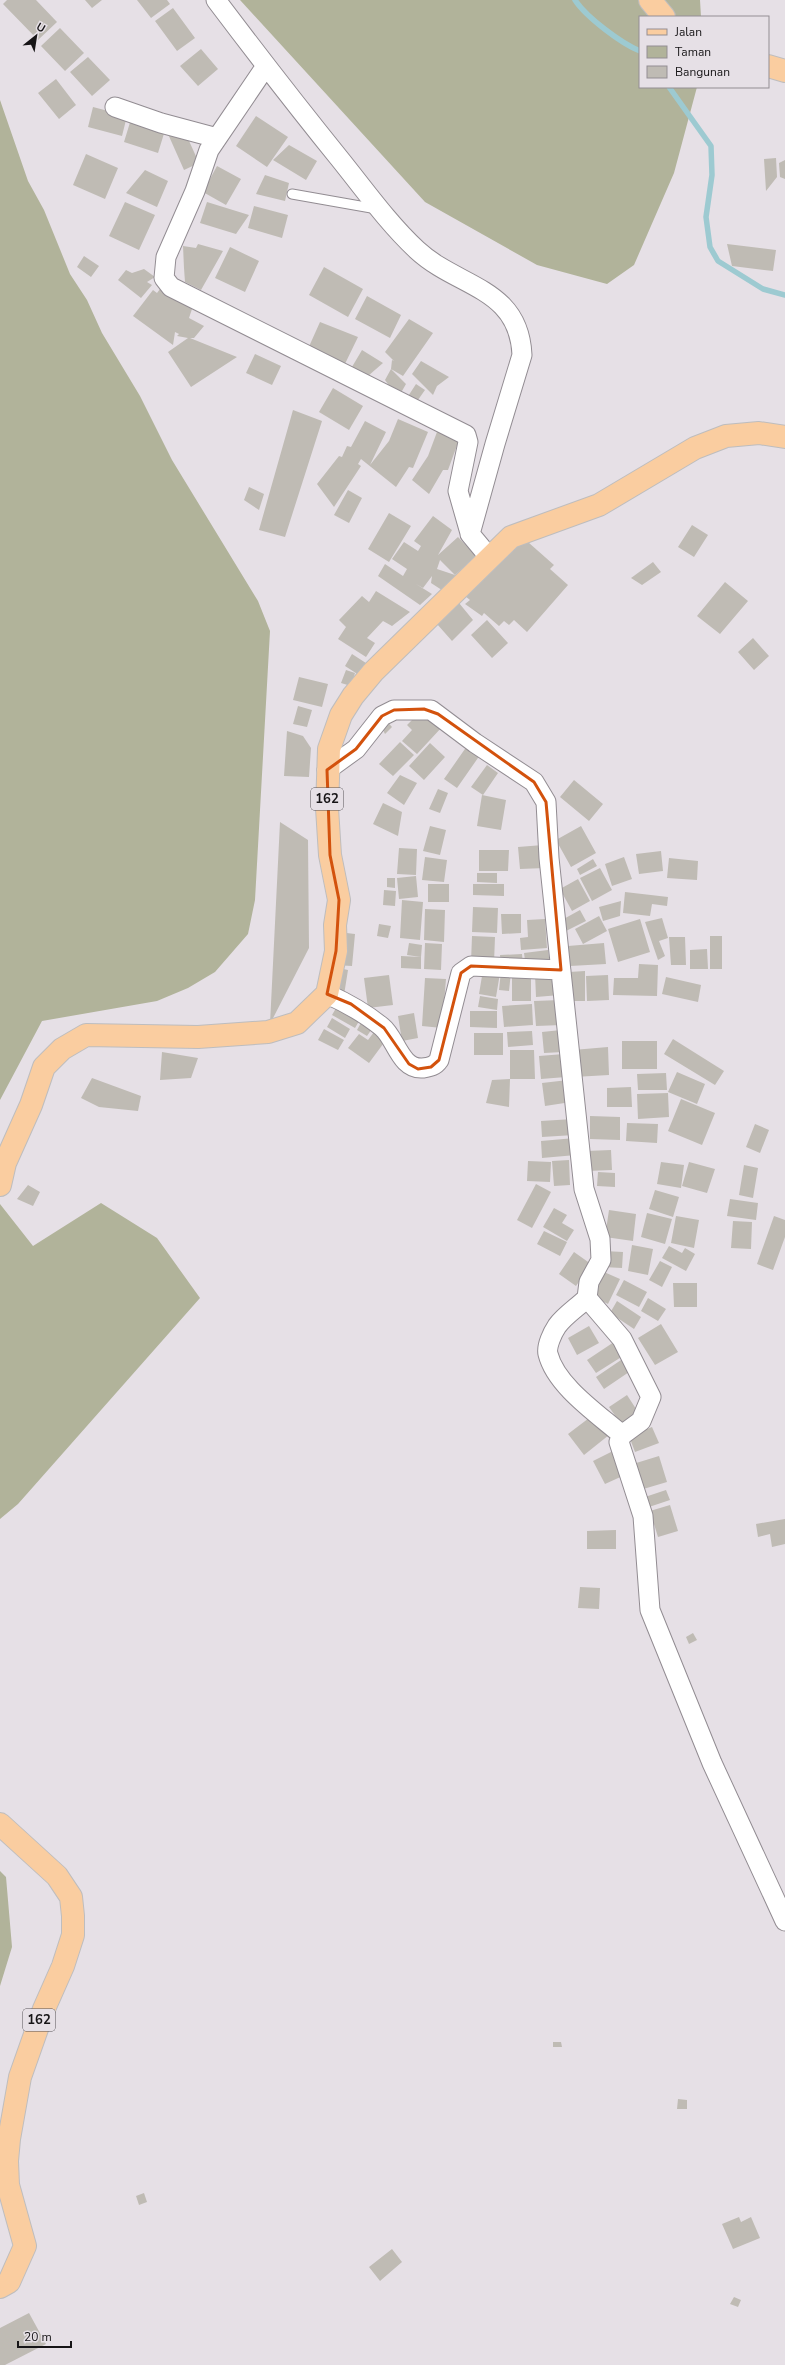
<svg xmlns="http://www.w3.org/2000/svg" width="785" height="2365" font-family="'Nunito Sans',sans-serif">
<rect width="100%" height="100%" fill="#e6e0e6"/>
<!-- green -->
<path fill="#b1b39a" d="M240,0H700L701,17H640V87H697L674,173L634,265L607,284L537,265L425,202Z
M0,100L28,181L44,210L70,274L87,300L102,333L140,396L172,460L258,601L270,631L255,900L248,934L215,972L188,988L157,1001L42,1021L0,1100Z
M101,1203L157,1238L200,1298L18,1504L0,1519V1204L33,1246Z
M0,1871L6,1877L12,1947L0,1986Z"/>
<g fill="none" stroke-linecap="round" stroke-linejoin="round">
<!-- stream -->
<path stroke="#9dcad1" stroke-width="5.5" d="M575,0C586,17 622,44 640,51
M669,87L711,146L712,175L706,217L710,247L718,261L763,289L785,295"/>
</g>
<!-- building -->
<path fill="#bfbbb4" d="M7,0H36L57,22L38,40L3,4Z
M85,0H102L92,8Z
M137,0H167L170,4L151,18Z
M173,8L195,38L177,51L155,21Z
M60,28L84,53L65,71L41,46Z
M201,49L218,69L198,86L180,66Z
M88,57L110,80L92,96L70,72Z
M56,79L76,105L59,119L38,93Z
M93,107L127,116L122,136L88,127Z
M132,116L166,127L158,153L124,142Z
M256,116L288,137L267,167L236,146Z
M185,132L199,163L184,170L168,134Z
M289,145L317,161L306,180L273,160Z
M86,154L118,168L105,199L73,185Z
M776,158L777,177L766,191L764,159Z
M785,160V179L780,177L779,163Z
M217,166L241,179L226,205L203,192Z
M145,170L168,181L157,207L126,193Z
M265,175L289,183L285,201L256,194Z
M125,202L155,215L139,250L109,236Z
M207,202L249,215L236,234L200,223Z
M254,206L288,215L282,238L248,228Z
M198,244L223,251L201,290L185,282L184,268L183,246L196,248Z
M727,244L776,250L773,271L732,266Z
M230,247L259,261L245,292L215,278Z
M84,256L99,266L91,277L77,267Z
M324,267L363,289L348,317L309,295Z
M144,269L155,277L147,282L152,285L141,298L118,280L126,270L132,273Z
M160,289L192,309L189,318L204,326L194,338H190L237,357L191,387L168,352L188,338L177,336L179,334L175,332L173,345L133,316L153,290L157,293Z
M367,296L401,315L390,338L355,319Z
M409,319L433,333L403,376L391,369L406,384L398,398L385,380L391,369L392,360L394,361L385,352Z
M320,322L358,337L342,370L307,351Z
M362,350L383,363L368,376L349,372Z
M255,354L281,366L272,385L246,373Z
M421,361L449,377L437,386L433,395L412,374Z
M416,384L425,390L413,407L405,401Z
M333,388L363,406L349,430L319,412Z
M293,410L322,421L285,537L259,530Z
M398,419L428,432L413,468L409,467L396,487L361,459L358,464L361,466L334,507L317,484L339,456L342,457L347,446L351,447L365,421L386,432L370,465L389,441Z
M437,432L459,440L448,470H443L429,494L412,480L428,456Z
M249,487L264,494L259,510L244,500Z
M348,490L362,498L349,523L334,515Z
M389,513L411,526L389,562L368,549Z
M433,516L452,530L438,555L458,537L476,556L455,575L440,560L437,569L455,575L448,594L431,583L432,576L423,588L416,584L432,594L420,605L378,576L385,564L403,576L407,569L392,559L404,542L418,551L421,546L414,541Z
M692,525L708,535L694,557L678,547Z
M520,535L554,565L550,569L568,585L527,632L514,620L509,625L504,621L499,626L484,613L482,616L465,604L470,600L465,596Z
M653,562L661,572L642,585L631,578Z
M725,582L748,601L720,634L697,616Z
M376,591L410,612L392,626L383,621L367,638L375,643L366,657L338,639L346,627L339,620L362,596L369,602Z
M459,603L473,620L452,641L437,624Z
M487,620L508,643L492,658L471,635Z
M753,638L769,656L754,670L738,652Z
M352,654L369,665L362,677L345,666Z
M346,670L355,673L351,686L341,683Z
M299,677L328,684L322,707L293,700Z
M298,706L312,710L307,727L293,724Z
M422,710L442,727L417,754L402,741L412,730L407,725Z
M385,719L392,727L385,734L380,724Z
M287,731L303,736L311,748L309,777L284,776Z
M400,742L414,755L393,776L379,764Z
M430,743L445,757L424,780L409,766Z
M467,746L480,755L457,788L444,779Z
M487,765L498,773L483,795L471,787Z
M400,775L417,783L404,805L387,793Z
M574,780L603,804L589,821L560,797Z
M438,789L448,793L440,813L429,809Z
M482,795L506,800L501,830L477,826Z
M383,803L402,812L398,836L373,824Z
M280,822L308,840L309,948L270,1024Z
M430,826L446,830L440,855L423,851Z
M581,826L596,853L571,867L556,840Z
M543,845L545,868L520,869L518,847Z
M399,848L417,849L416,875L397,874Z
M479,850H509L508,871H479Z
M661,851L663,871L639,874L636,854Z
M425,857L447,860L444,882L422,880Z
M624,857L632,879L612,886L605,864Z
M669,858L698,861L697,880L667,878Z
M593,859L597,866L580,875L577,869Z
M600,868L612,890L592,901L580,878Z
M477,873H497V883L477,882Z
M416,876L418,897L399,899L397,878Z
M387,878H395V888L387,887Z
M578,879L590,901L572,911L560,889Z
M428,884H449V902H428Z
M473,884H504V896L473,895Z
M384,890L396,891L395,906L383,905Z
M625,892L668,897L667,906L652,904L650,916L623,913Z
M402,900L423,902L420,940L400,938Z
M621,901L620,916L603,921L599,907Z
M473,907L498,908L497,933L472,932Z
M425,909L445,910L444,942L424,940Z
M580,910L586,921L566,931L560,921Z
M501,914H521V933L502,934Z
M599,916L607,931L583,944L575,929Z
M662,918L668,938L659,941L665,956L658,960L645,922Z
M545,919L547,948L521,950L520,938L528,937L527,920Z
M640,919L650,952L618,962L608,929Z
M379,924L391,926L388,938L377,936Z
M338,932L355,934L352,966L335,965Z
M472,936L495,937L494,963L471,962Z
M710,936H722V969H710Z
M669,937H685L686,965H671Z
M409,943L422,945L421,957L407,955Z
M425,943L442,944L441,970L424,969Z
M604,943L606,964L570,966L568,946Z
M707,949L708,969H690V950Z
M548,950L550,965L526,968L524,953Z
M522,954L523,965L501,966L500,955Z
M401,956L421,957V969L401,968Z
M639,964L658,965L657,996L613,995L614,978H638Z
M334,967L348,970L344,995L330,992Z
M483,970L500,973L496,997L479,994Z
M501,971L511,972L509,991L499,990Z
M585,971V1001H570L569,972Z
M512,973H531V1001H512Z
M559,973L560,995L536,997L535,974Z
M389,975L393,1005L368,1008L364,978Z
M608,975L609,1000L587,1001L586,976Z
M666,977L701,985L698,1002L662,994Z
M425,978L446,979L442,1028L422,1026Z
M480,996L498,999L497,1010L478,1007Z
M561,1000L562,1025L536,1026L534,1001Z
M339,1003L362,1016L355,1028L332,1015Z
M532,1004L533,1025L504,1027L502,1006Z
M470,1011H497V1028L470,1027Z
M414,1013L418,1038L402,1041L398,1016Z
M332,1018L350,1029L345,1038L327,1027Z
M363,1019L374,1026L367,1036L357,1030Z
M324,1029L344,1040L338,1050L318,1040Z
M561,1030L563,1052L544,1053L542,1032Z
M532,1031L533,1045L508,1047L507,1032Z
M374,1032L386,1040L369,1063L348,1048L359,1034L368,1040Z
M474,1033H503V1055H474Z
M673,1039L724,1071L715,1085L664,1054Z
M622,1041H657V1069H622Z
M608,1047L609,1075L574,1077L573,1050Z
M510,1050H534L535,1079H510Z
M162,1052L198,1058L191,1078L160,1080Z
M564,1054L566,1077L541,1079L539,1056Z
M677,1072L705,1084L697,1104L668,1092Z
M666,1073L667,1090H638L637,1074Z
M92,1078L141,1096L138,1111L99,1107L81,1098Z
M510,1079L509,1107L486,1103L492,1080Z
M568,1080L571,1102L545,1106L542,1083Z
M631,1087L632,1107H607V1088Z
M668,1093L669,1117L638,1119L637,1094Z
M681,1099L715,1113L702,1145L668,1131Z
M590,1116L620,1117V1140L590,1139Z
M573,1119L574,1135L542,1137L541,1121Z
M627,1123L658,1124L657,1143L626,1141Z
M755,1124L769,1130L760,1153L746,1147Z
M575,1138L576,1155L542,1158L541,1141Z
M611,1150L612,1170L587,1171L586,1151Z
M569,1160L570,1185L554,1186L552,1161Z
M528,1161L551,1162L550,1182L527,1181Z
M661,1162L684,1165L681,1188L657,1184Z
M689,1162L715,1169L707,1193L682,1186Z
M744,1165L758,1168L753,1198L739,1195Z
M598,1172L615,1173V1187L597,1186Z
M536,1184L551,1192L532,1228L517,1220Z
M28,1185L40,1192L33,1206L17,1199Z
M655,1190L679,1197L673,1217L649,1209Z
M730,1199L758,1203L756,1220L727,1216Z
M554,1208L567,1215L562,1223L574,1230L567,1241L543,1227Z
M609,1210L636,1214L633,1241L605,1237Z
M647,1213L672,1219L665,1244L641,1237Z
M676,1216L699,1220L694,1248L671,1243Z
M774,1216L785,1220V1237L773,1270L757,1264Z
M733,1221L752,1222L751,1249L731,1248Z
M544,1231L567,1242L560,1256L537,1244Z
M632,1245L653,1249L648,1275L628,1271Z
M669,1246L682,1253L685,1248L695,1254L686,1271L662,1258Z
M604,1251L623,1252L622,1268L603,1267Z
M574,1252L591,1264L576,1286L559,1274Z
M660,1261L672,1267L662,1287L649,1280Z
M604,1272L620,1279L608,1304L592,1296Z
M624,1280L647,1292L639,1307L616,1295Z
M673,1283H697V1307H674Z
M648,1298L666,1309L658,1321L641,1311Z
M617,1301L641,1317L634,1329L610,1313Z
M661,1324L678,1352L655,1365L638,1338Z
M589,1326L599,1343L577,1355L568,1338Z
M614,1342L623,1356L596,1373L587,1360Z
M624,1358L632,1370L604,1389L596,1377Z
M627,1395L640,1415L623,1427L609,1407Z
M593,1415L609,1435L584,1455L568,1434Z
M652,1427L659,1443L635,1452L629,1436Z
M615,1450L627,1474L605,1484L593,1461Z
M659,1456L667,1482L640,1490L633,1464Z
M666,1490L670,1500L649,1507L645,1497Z
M670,1505L678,1531L658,1537L650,1511Z
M785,1519V1544L772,1547L770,1534L758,1537L756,1524Z
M616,1530V1549H587V1531Z
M580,1587L600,1588L599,1609L578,1608Z
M693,1633L697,1640L689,1644L686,1637Z
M553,2042H561L562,2047H553Z
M678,2099L687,2100V2109H677Z
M144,2193L147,2202L139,2205L136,2196Z
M739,2217L741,2222L751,2217L760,2238L733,2249L722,2224Z
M392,2249L402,2262L380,2281L369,2267Z
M734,2297L741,2300L738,2307L730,2304Z
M29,2313L46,2344L5,2365H0V2328Z"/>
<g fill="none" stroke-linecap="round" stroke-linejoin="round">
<!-- service casing -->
<g stroke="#928c92" stroke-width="11">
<path id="service" d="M292,194L377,209"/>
</g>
<!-- minor casing -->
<g stroke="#928c92" stroke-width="21">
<path id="minor" d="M216,0C256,53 297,106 339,158C364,189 388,223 417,250C458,288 519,287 522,355L495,444L470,534L490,558
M266,66L209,150L195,191L166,257L164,278L171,287L466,435L468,442L458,491L470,533
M115,107L161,123L217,138
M327,770L356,749L382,716L394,710H431L475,743L534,782L546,802L549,858L584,1189L600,1239L601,1260L589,1282L587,1298L622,1339L651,1397L641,1421L622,1435L619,1442L643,1516L650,1610L712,1763L785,1921
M327,994C347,1003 365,1013 382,1027C396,1038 400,1070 423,1068C430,1067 435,1066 439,1060L461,973L471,966L561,970
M587,1298C578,1307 565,1315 557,1326C553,1332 546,1346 548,1354C556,1386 598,1414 622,1435"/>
</g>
<!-- primary casing -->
<g stroke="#bebdbe" stroke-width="24">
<path id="primary" d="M650,0L664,17
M768,66L785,71
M0,1185L5,1163L31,1105L44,1067L62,1049L86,1035L198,1037L268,1032L297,1023L327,994L336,951L335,925L339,900L330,855L327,808L329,749L341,715L353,696L373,672L511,537L599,505L695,448L726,436L759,433L785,437
M0,1824L57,1876L71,1897L73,1916V1935L63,1966L44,2009L20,2077L9,2139L7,2161L8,2185L25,2246L9,2282L0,2287"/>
</g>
<!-- service -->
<use href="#service" stroke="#fff" stroke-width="9"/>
<!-- minor -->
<use href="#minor" stroke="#fff" stroke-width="19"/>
<!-- primary -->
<use href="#primary" stroke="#facda0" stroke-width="22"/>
</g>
<!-- marked area -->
<path fill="none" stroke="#d3520d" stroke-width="3" stroke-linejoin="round" d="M424,709L438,714L534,782L546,802L561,970L471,966L461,973L439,1060L431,1067L418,1069L409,1064L384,1028L351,1004L327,994L336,951L339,900L330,855L327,770L356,749L382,716L394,710Z"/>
<g text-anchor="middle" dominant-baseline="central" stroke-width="4" stroke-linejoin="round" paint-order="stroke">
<!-- shield labels -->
<g fill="#e6e0e6" stroke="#545154" stroke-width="1">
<rect x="311" y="788" width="32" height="22" rx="3"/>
<rect x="23" y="2009" width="32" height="22" rx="3"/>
</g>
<g font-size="13" font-weight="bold" fill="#161416">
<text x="327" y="799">162</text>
<text x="39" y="2020">162</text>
</g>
</g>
<!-- legend -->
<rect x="639" y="16" width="130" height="72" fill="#e6e0e6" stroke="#938e93"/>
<rect x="647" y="29" width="20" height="6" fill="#facda0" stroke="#938e93"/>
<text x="675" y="36" font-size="12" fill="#161416">Jalan</text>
<rect x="647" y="46" width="20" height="12" fill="#b1b39a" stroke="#938e93"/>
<text x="675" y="56" font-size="12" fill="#161416">Taman</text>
<rect x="647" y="66" width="20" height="12" fill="#bfbbb4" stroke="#938e93"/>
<text x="675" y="76" font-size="12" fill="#161416">Bangunan</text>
<!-- north arrow -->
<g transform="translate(36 36) rotate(30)" stroke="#e6e0e6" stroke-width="3" paint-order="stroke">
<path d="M0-3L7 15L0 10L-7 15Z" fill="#161416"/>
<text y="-6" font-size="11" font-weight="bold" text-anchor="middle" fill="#161416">U</text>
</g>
<!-- scale -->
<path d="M18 2341v6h53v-6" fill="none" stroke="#161416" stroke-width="2"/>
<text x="24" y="2341" font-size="12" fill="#161416" stroke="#e6e0e6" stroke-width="3" paint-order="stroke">20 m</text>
</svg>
